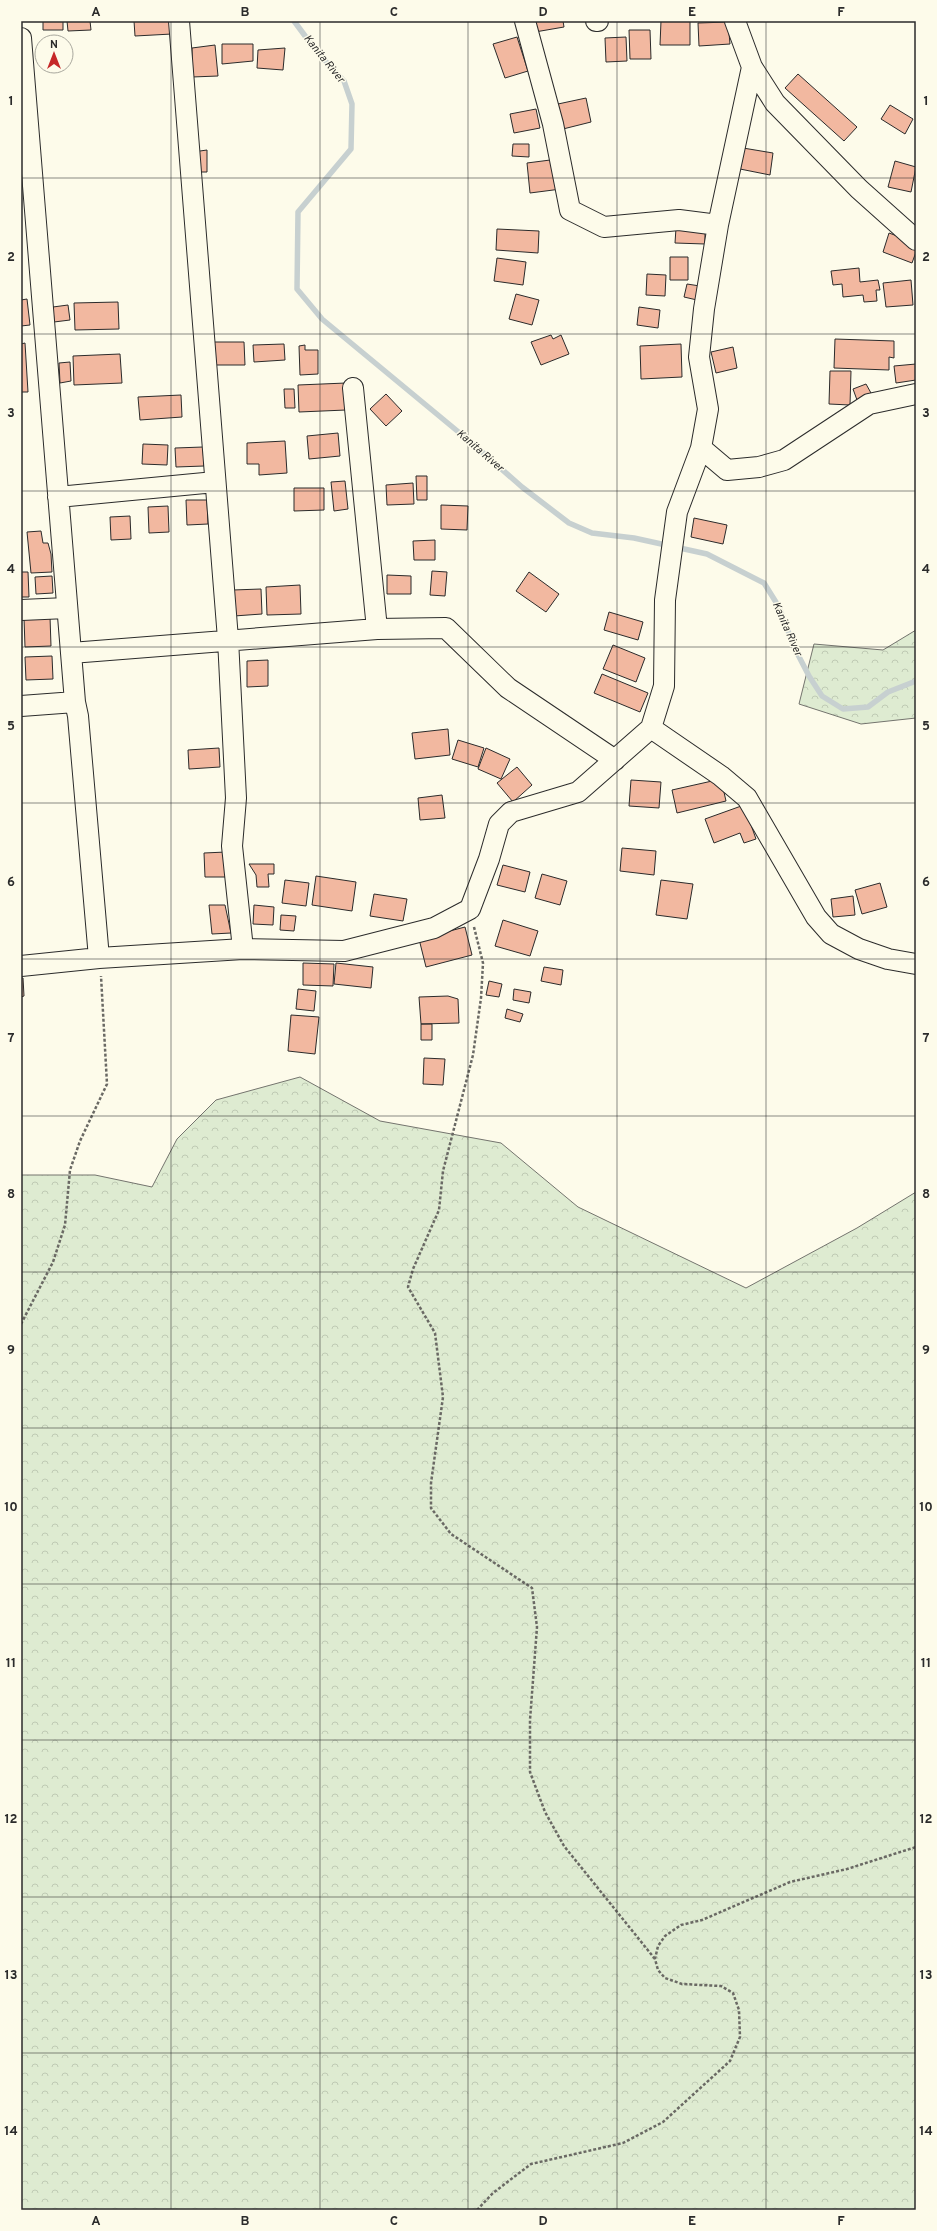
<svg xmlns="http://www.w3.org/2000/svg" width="937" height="2231" font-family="Overpass,sans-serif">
<defs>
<pattern id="forest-crowns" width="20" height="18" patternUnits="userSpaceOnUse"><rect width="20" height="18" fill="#deebd1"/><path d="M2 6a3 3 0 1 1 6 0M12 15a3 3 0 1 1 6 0" fill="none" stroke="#bfcab4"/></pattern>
</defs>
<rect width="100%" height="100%" fill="#fdfbea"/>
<!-- forest -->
<path fill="url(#forest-crowns)" stroke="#74746e" d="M916,630V718L861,724L799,704L814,644L883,650Z
M300,1077L380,1121L501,1143L578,1207L746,1288L857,1228L916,1192V2210H21V1175H95L152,1187L177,1139L216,1100Z"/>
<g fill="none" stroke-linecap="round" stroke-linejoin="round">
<!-- stream -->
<path stroke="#c7d0d0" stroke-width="5.5" d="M294,21L317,52L344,81L352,104L351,149L298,212L297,289L322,319L473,444L522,487L569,523L592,533L634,538L707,554L764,583L779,607L794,647L809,676L822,696L843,709L868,707L888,692L916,681"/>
</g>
<!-- building -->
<path fill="#f2b8a0" stroke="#2b2b2b" d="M43,21H63V30H43Z
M67,21H90L91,30L68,31Z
M134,21H171L172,34L135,36Z
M533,21H563L564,27L535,32Z
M661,21H690V45H660Z
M728,22L730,44L699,46L698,23Z
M629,30H650L651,59H630Z
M517,37L528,71L505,78L493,44Z
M626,37L627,61L606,62L605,38Z
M222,44H253V61L222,64Z
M215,45L218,76L192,77V48Z
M285,48L283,70L257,68L258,50Z
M798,74L857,127L844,141L785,88Z
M586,98L591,122L563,129L558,104Z
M890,105L913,119L905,134L881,119Z
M536,109L540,128L514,133L510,114Z
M513,144H529V157L512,156Z
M743,148L773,153L770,175L740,169Z
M207,150V172H195L193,152Z
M558,159L561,189L530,193L527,163Z
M895,161L916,167L911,192L888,187Z
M676,228L705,229V244L675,243Z
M497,229L539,231L538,253L496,250Z
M889,233L916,243V252L912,263L883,252Z
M670,257H688V280H670Z
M497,258L526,262L523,285L494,281Z
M859,268L860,282L878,280L880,290H876L877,301L864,302L863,295L843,297L842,284L833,285L831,271Z
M647,274L666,275L665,296L646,295Z
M911,280L913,305L886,307L883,283Z
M687,284L700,286L697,300L684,297Z
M516,294L539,300L532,325L509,319Z
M27,299L30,325L21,326V300Z
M118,302L119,329L75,330L74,303Z
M68,305L70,320L54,322L53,307Z
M639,307L660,310L658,328L637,325Z
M551,335L553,339L561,335L569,354L541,365L531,342Z
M835,339L894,341V358L889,357V370L834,368Z
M213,342H244L245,365H213Z
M25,343L28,392H21V344Z
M284,344L285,360L254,362L253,345Z
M681,344L682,377L641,379L640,346Z
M305,345V350H318V374L300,375L299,346Z
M733,347L737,368L716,373L711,352Z
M120,354L122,383L74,385L73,356Z
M70,362L71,381L60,383L59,363Z
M916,364V380L896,383L894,366Z
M830,371H851L850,405L829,404Z
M346,383V410L299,412L298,385Z
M866,384L871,393L857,400L853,389Z
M284,389H294L295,408H285Z
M386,394L402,411L386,426L370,409Z
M181,395L182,417L140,420L138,397Z
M338,433L340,456L309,459L307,436Z
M285,441L287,473L259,475V464H247V443Z
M143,444L168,445L167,465L142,464Z
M203,447L204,466L176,467L175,448Z
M416,476H427V500H417Z
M345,481L348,509L334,511L331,482Z
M413,483L414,504L387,505L386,485Z
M294,488H324V510L294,511Z
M186,500H207L208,524L187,525Z
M441,505L468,506L467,530L441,529Z
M168,506L169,532L149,533L148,507Z
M130,516L131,539L111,540L110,517Z
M694,518L727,525L723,544L691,537Z
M41,531L43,543H48L51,554L52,572L31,573L27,532Z
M435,540V560H414L413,541Z
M432,571L447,572L445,596L430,595Z
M21,572H28L29,597H21Z
M529,572L559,594L546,612L516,591Z
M387,575L411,576V594H387Z
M52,576L53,593L36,594L35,577Z
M300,585L301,614L267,615L266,587Z
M261,589L262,614L234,616L233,590Z
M609,612L643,622L638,640L604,630Z
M50,617L51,646L25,647L24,618Z
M613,645L645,658L636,682L603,669Z
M52,656L53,679L26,680L25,657Z
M268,660V686L247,687V661Z
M602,674L648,693L640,712L594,693Z
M448,729L450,755L415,759L412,733Z
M458,740L484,748L478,767L452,759Z
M219,748L220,767L189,769L188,750Z
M486,748L510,759L501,779L478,769Z
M517,767L532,785L513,802L497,783Z
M721,779L726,801L677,813L672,790Z
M631,780L661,782L659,808L629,806Z
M442,795L445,818L420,820L418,798Z
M744,805L756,839L744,843L740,833L714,843L705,819Z
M622,848L656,851L654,875L620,871Z
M226,852L227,877H205L204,853Z
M249,864H274V874H268L269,887H257L256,875Z
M503,865L530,872L525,892L497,885Z
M542,874L567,881L560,905L535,898Z
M316,876L356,882L352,911L312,905Z
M285,880L309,883L306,906L282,903Z
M661,880L693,884L687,919L656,915Z
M880,883L887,907L862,914L855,890Z
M374,894L407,899L403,921L370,916Z
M853,896L855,915L833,917L831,899Z
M209,905H225L231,933L212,934Z
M254,905L274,907L273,925L253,924Z
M281,915L296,916L294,931L280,930Z
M503,920L538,931L530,956L495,946Z
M465,927L472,955L426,967L419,939Z
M303,963L334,964L333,986L303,985Z
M336,963L373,967L371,988L334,984Z
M544,967L563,970L561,985L541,981Z
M21,978H23L24,996L21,997Z
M489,981L502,984L499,997L486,995Z
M298,989L316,991L314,1011L296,1009Z
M514,989L531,992L529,1003L513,1000Z
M448,996L458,999L459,1023L421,1024L419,997Z
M507,1009L523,1014L520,1022L505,1018Z
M291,1015L319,1017L315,1054L288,1051Z
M421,1024H432V1040H421Z
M424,1058L445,1059L443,1085L423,1084Z"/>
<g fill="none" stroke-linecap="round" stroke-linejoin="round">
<!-- minor casing -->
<g stroke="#2b2b2b" stroke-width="22">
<path id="minor" d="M179,21L228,639L236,798L232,846L243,949
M525,21L553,124L570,210L604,227L679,220L718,225
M596,21H598
M735,21L752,67L775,103L859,189L916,240
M21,38L75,702L78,716L99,958
M752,67L718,225L704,309L699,357L708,409L701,448L677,512L665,600L664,686L651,728L721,776L747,798L816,917L831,934L859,949L888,959L916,964
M353,388L377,629
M701,448L727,470L759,467L784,460L869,404L916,394
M58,497L215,482
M21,610L67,608
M71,653L377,629L446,628L508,688L615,760
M21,706L75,702
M21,966L99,958L243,949L344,951L434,928L470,909L489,859L499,824L511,812L578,792L651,728"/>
</g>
<!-- path -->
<path stroke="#6a6964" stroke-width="2.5" stroke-dasharray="3 2" stroke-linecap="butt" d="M474,927L483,963L481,998L473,1055L443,1171L439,1210L413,1269L408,1287L435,1333L443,1397L431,1483V1508L451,1534L532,1588L537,1627L530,1720V1772L545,1812L564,1846L655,1959
M21,1324L53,1262L65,1225L70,1170L80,1141L107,1084L101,976
M477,2210L493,2193L531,2164L623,2143L663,2122L730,2061L740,2037L739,2010L733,1993L721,1986L682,1984L665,1978L658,1970L655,1959L658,1946L665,1936L681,1925L702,1920L790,1882L847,1869L916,1847"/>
<!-- minor -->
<use href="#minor" stroke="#fdfbea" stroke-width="20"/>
</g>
<!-- grid -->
<path fill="none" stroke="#2b2b2b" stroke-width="1" stroke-opacity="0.55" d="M171,21V2210M320,21V2210M468,21V2210M617,21V2210M766,21V2210M21,178H916M21,334H916M21,491H916M21,647H916M21,803H916M21,959H916M21,1116H916M21,1272H916M21,1428H916M21,1584H916M21,1740H916M21,1897H916M21,2053H916"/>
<g text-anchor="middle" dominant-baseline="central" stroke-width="3" stroke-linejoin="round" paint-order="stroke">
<!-- water labels -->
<g font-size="11" font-style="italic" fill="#2b2b2b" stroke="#fdfbea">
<text transform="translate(324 59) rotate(51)">Kanita River</text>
<text transform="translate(480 451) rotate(41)">Kanita River</text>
<text transform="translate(787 629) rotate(66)">Kanita River</text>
</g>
</g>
<!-- border -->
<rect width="937" height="2231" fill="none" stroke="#fdfbea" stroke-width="44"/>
<!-- north arrow -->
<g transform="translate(54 54)"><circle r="19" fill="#fdfbea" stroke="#a9a89e"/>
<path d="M0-3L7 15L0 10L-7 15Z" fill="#c62828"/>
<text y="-6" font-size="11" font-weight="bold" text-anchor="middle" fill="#2b2b2b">N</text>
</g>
<rect x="22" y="22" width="893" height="2187" fill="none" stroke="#2b2b2b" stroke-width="1.5"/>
<g font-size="13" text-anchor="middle" font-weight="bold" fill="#2b2b2b">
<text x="96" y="16">A</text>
<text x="245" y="16">B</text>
<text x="394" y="16">C</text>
<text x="543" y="16">D</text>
<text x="692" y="16">E</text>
<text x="841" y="16">F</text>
<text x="11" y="105">1</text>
<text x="926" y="105">1</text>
<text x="11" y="261">2</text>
<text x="926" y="261">2</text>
<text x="11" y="417">3</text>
<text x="926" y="417">3</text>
<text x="11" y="573">4</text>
<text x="926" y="573">4</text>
<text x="11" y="730">5</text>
<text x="926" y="730">5</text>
<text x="11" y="886">6</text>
<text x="926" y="886">6</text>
<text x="11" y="1042">7</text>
<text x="926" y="1042">7</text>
<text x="11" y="1198">8</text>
<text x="926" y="1198">8</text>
<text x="11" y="1354">9</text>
<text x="926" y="1354">9</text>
<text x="11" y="1511">10</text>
<text x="926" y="1511">10</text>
<text x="11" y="1667">11</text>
<text x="926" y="1667">11</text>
<text x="11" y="1823">12</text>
<text x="926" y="1823">12</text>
<text x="11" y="1979">13</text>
<text x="926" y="1979">13</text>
<text x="11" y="2135">14</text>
<text x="926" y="2135">14</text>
<text x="96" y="2225">A</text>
<text x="245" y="2225">B</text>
<text x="394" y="2225">C</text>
<text x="543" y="2225">D</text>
<text x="692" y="2225">E</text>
<text x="841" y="2225">F</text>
</g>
</svg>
